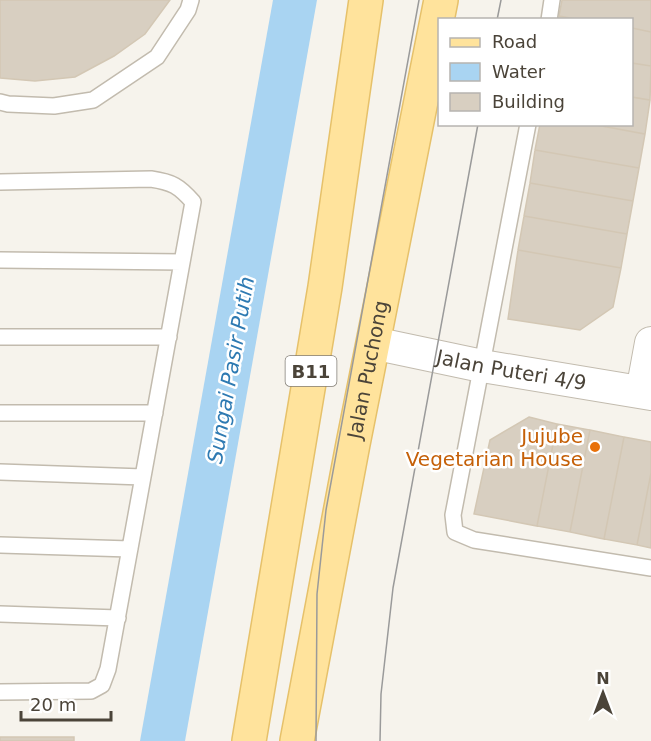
<svg xmlns="http://www.w3.org/2000/svg" width="651" height="741" font-family="'DejaVu Sans',sans-serif">
<rect width="100%" height="100%" fill="#f6f3ec"/>
<!-- water -->
<path fill="#a9d4f2" d="M273,0H317L185,741H140Z"/>
<!-- building -->
<path fill="#d8cfc1" stroke="#d3c7b4" stroke-width="1.5" d="M0,0H170L145,34L114,56L75,77L35,81L0,78Z
M562,0H651V32L632,28V20H581L559,16Z
M559,16L581,20H558Z
M632,28L651,32V66L632,63Z
M632,63L651,66L650,100L632,97Z
M632,97L650,100L645,134L591,124H632Z
M540,124H591L645,134L639,168L535,150Z
M535,150L639,168L633,201L530,183Z
M530,183L633,201L627,234L524,216Z
M524,216L627,234L621,268L518,250Z
M518,250L621,268L613,307L580,330L508,319Z
M529,417L557,424L537,526L474,514L490,440Z
M557,424L590,430L570,532L537,526Z
M590,430L624,437L604,539L570,532Z
M624,437L651,442V473L637,545L604,539Z
M651,473V548L637,545Z
M0,737H74V741H0Z"/>
<g fill="none" stroke-linecap="round" stroke-linejoin="round">
<!-- lane casing -->
<g stroke="#c2bbae" stroke-width="18">
<path id="lane" d="M549,20L552,0
M0,102L8,104L54,106L93,100L157,57L188,10L191,0
M528,124L453,515L455,532L474,540L651,568
M0,182L151,179C172,182 179,186 193,202L108,669L102,685L91,691L0,692
M0,260L182,262
M0,337H169
M0,413H155
M0,472L143,477
M0,545L130,549
M0,614L118,618"/>
</g>
<!-- street casing -->
<g stroke="#c2bbae" stroke-width="34">
<g id="street">
<path id="s1" d="M373,343L482,366L651,394"/>
<path d="M642,392L651,343"/>
</g>
</g>
<!-- primary casing -->
<g stroke="#e6c16a" stroke-width="36">
<g id="primary">
<path d="M249,741L325,287L366,0"/>
<path id="s2" d="M297,741L353,444L441,0"/>
</g>
</g>
<!-- lane -->
<use href="#lane" stroke="#fff" stroke-width="15"/>
<!-- street -->
<use href="#street" stroke="#fff" stroke-width="32"/>
<!-- primary -->
<use href="#primary" stroke="#ffe39c" stroke-width="33"/>
<!-- tram -->
<path stroke="#9a9a9a" stroke-width="1.5" d="M497,20L501,0
M316,741L317,594L326,510L419,0
M380,741L381,694L393,588L478,124"/>
</g>
<!-- markers -->
<circle fill="#e8710a" stroke="#fff" stroke-width="2" cx="595" cy="447" r="6"/>
<g text-anchor="middle" dominant-baseline="central" stroke-width="5" stroke-linejoin="round" paint-order="stroke">
<!-- shield labels -->
<rect fill="#fff" stroke="#817c74" stroke-width="1.5" x="285.5" y="356" width="51" height="30" rx="4.5"/>
<g font-size="18" font-weight="bold" fill="#4b4439">
<text x="311" y="371">B11</text>
</g>
<!-- street labels -->
<g font-size="20" fill="#4b4439" stroke="#fff">
<text stroke="none"><textPath href="#s1" startOffset="141">Jalan Puteri 4/9</textPath></text>
<text stroke="none"><textPath href="#s2" startOffset="378">Jalan Puchong</textPath></text>
</g>
<!-- food labels -->
<g font-size="20" fill="#c56008" stroke="#fff" text-anchor="end">
<text x="583" y="436">Jujube<tspan x="583" dy="23">Vegetarian House</tspan></text>
</g>
<!-- water labels -->
<g font-size="21" font-style="italic" fill="#2e7ab2" stroke="#fff">
<text transform="translate(231 370) rotate(-80)">Sungai Pasir Putih</text>
</g>
</g>
<!-- legend -->
<rect x="438" y="18" width="195" height="108" fill="#ffffff" stroke="#b7b4b0" stroke-width="1.5"/>
<rect x="450" y="38" width="30" height="9" fill="#ffe39c" stroke="#b7b4b0" stroke-width="1.5"/>
<text x="492" y="48" font-size="18" fill="#4b4439">Road</text>
<rect x="450" y="63" width="30" height="18" fill="#a9d4f2" stroke="#b7b4b0" stroke-width="1.5"/>
<text x="492" y="78" font-size="18" fill="#4b4439">Water</text>
<rect x="450" y="93" width="30" height="18" fill="#d8cfc1" stroke="#b7b4b0" stroke-width="1.5"/>
<text x="492" y="108" font-size="18" fill="#4b4439">Building</text>
<!-- north arrow -->
<g transform="translate(603 693)" stroke="#ffffff" stroke-width="4.5" paint-order="stroke">
<path d="M0-4.5L10 22L0 15L-10 22Z" fill="#4b4439"/>
<text y="-9" font-size="16" font-weight="bold" text-anchor="middle" fill="#4b4439">N</text>
</g>
<!-- scale -->
<path d="M21 711v9h90v-9" fill="none" stroke="#4b4439" stroke-width="3"/>
<text x="30" y="711" font-size="18" fill="#4b4439" stroke="#ffffff" stroke-width="4.5" paint-order="stroke">20 m</text>
</svg>
